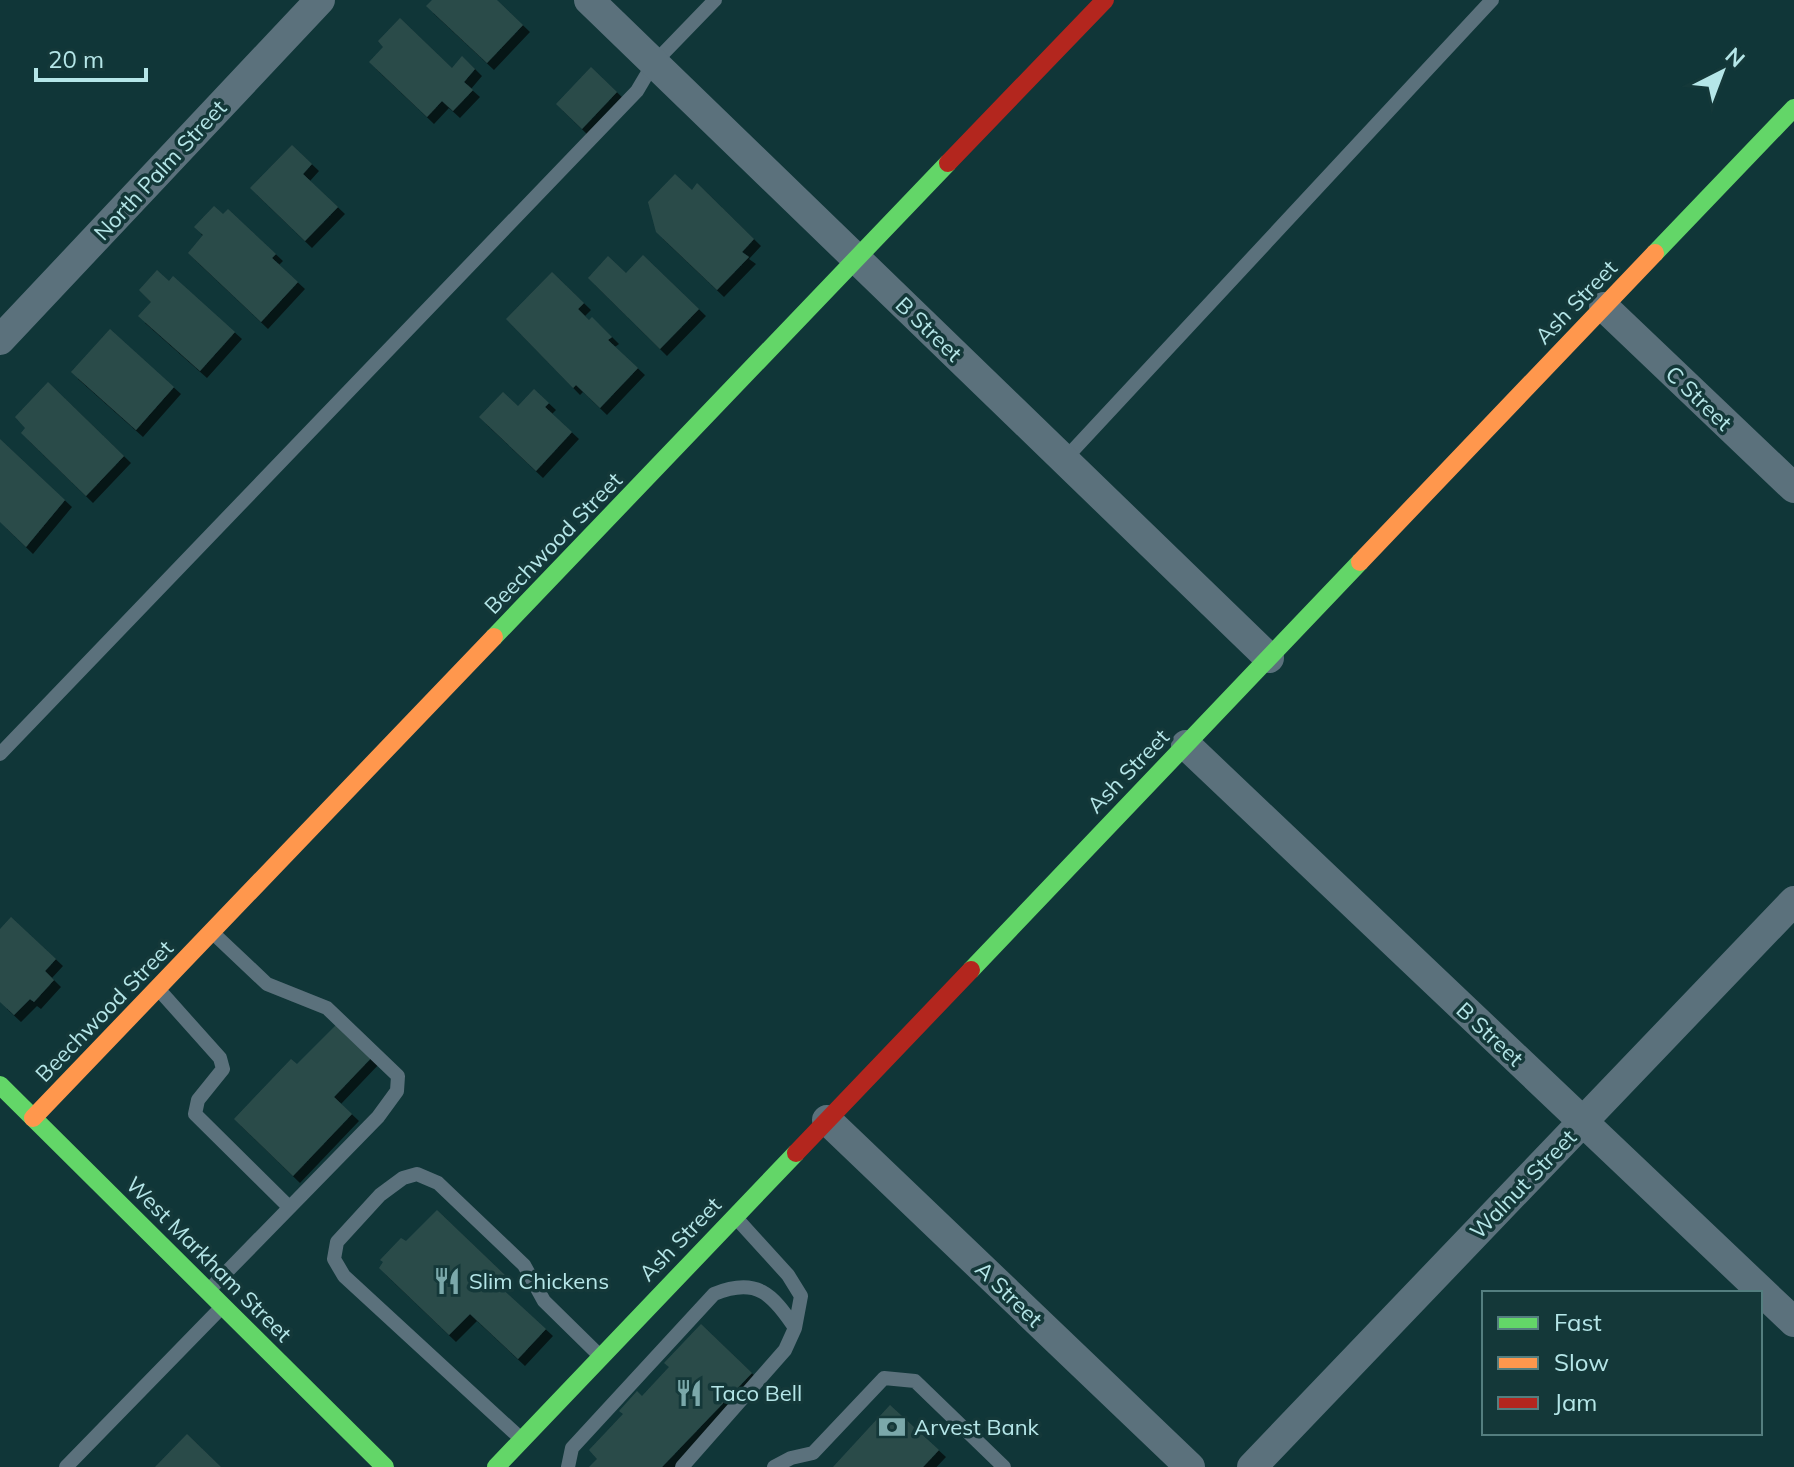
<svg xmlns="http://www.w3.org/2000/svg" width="1794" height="1467" font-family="Mulish,sans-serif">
<defs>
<filter id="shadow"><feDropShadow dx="7" dy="7" stdDeviation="0" flood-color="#0009"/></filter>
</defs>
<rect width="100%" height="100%" fill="#103638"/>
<!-- building -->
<path fill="#2c4b4a" filter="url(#shadow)" d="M432,0H497L523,25L487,63L426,6Z
M400,18L452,68L462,56L475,69L464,82L473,90L453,111L442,101L427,117L369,62L383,47L378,41Z
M591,67L617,92L582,129L556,104Z
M292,145L312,164L303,174L338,207L305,241L250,188Z
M675,174L692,190L697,183L754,239L742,252L749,257L717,290L656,232L648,202Z
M214,206L223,214L228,209L276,254L272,258L298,282L261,322L188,253L203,235L194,227Z
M643,255L699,309L660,349L588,278L608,256L626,273Z
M157,270L169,281L173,276L235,332L200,371L138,316L151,302L139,290Z
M552,272L584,303L578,309L589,320L592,317L612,337L608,340L638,368L600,408L576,385L573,388L506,319Z
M110,329L174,387L136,430L71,372Z
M48,382L124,456L86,496L21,433L25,428L15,417Z
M534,389L549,403L545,407L572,432L536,471L479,417L503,392L518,406Z
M0,439L65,500L26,547L0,522Z
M11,917L56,959L45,971L54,980L34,1002L30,999L14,1015L0,1002V929Z
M339,1022L374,1055L334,1097L352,1114L293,1176L234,1119L291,1059L297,1064Z
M437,1210L507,1277L498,1285L546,1329L518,1359L470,1314L449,1335L379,1268L383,1262L380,1260L401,1238L406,1241Z
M701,1324L752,1373L662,1467H589L597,1459L589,1450L623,1414L619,1411L637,1391L642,1396L669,1367L664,1363Z
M890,1405L939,1450L923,1467H833Z
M187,1434L221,1467H155Z"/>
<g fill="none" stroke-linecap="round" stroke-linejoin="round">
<!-- lane -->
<path stroke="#5b717c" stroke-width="14" d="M1064,460L1492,0
M0,754L637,91L653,64L715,0
M161,992L220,1058L223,1069L198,1100L195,1114L289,1207
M209,1290L378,1117L397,1091L398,1076L327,1008L267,984L213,933
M518,1436L344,1276L334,1259L337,1242L380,1195L403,1178L417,1174L438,1183L524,1265L544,1301L598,1354
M66,1467L219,1310
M568,1467L572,1448L714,1294C756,1277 772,1293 795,1328
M682,1467L785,1350L795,1328L801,1296L788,1275L738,1220
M774,1467L791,1458L813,1453L884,1378L915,1381L1004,1467"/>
<!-- street -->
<path stroke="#5b717c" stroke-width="30" d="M589,0L1269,658
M1604,307L1794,488
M0,340L320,0
M1186,745L1794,1322
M827,1120L1190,1467
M1252,1467L1794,901"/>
<!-- fast -->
<path stroke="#63d668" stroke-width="18" d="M1655,253L1794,108
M494,637L948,163
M971,970L1360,562
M0,1085L385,1467
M496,1467L796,1153"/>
<!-- slow -->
<path stroke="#ff974d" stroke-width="18" d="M1360,562L1655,253
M33,1118L494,637"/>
<!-- jam -->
<path stroke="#b3261e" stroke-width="18" d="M948,163L1105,0
M796,1153L971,970"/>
</g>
<!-- icons -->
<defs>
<g id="restaurant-bare" transform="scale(2.16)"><path d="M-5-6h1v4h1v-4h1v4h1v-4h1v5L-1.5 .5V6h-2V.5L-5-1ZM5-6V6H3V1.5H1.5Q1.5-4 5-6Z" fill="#7ba8aa" stroke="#143839" stroke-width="2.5" paint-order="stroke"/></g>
<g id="bank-bare" transform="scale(2.16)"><path d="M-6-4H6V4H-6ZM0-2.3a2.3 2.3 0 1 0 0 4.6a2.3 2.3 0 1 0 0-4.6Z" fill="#7ba8aa" stroke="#143839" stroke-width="2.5" paint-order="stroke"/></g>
</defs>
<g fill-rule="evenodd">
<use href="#restaurant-bare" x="447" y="1281"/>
<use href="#restaurant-bare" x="689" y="1393"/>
<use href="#bank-bare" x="892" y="1427"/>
</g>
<g text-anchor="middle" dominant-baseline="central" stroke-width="7" stroke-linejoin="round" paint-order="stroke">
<!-- street labels -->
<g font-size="22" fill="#b5e6e8" stroke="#143839">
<text transform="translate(160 170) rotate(-47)">North Palm Street</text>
<text transform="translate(1576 302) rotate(-46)">Ash Street</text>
<text transform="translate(929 329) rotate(44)">B Street</text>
<text transform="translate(1699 398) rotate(44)">C Street</text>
<text transform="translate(553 543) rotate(-46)">Beechwood Street</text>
<text transform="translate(1128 771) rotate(-46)">Ash Street</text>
<text transform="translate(104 1011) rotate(-46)">Beechwood Street</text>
<text transform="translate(1490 1034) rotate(43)">B Street</text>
<text transform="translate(1523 1184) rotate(-46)">Walnut Street</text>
<text transform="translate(680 1239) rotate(-46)">Ash Street</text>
<text transform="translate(209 1259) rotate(45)">West Markham Street</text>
<text transform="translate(1009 1294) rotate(44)">A Street</text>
</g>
<!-- poi labels -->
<g font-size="22" fill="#b5e6e8" stroke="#143839" text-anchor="start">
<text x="469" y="1281">Slim Chickens</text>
<text x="711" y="1393">Taco Bell</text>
<text x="914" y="1427">Arvest Bank</text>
</g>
</g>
<!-- legend -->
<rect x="1482" y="1291" width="280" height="144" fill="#143839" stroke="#547e7f" stroke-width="2"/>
<rect x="1498" y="1317" width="40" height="12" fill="#63d668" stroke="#547e7f" stroke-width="2"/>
<text x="1554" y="1331" font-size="24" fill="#b5e6e8">Fast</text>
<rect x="1498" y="1357" width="40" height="12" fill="#ff974d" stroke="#547e7f" stroke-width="2"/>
<text x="1554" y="1371" font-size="24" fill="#b5e6e8">Slow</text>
<rect x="1498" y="1397" width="40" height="12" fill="#b3261e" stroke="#547e7f" stroke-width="2"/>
<text x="1554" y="1411" font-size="24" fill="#b5e6e8">Jam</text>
<!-- north arrow -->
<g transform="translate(1722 72) rotate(42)" stroke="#143839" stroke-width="6" paint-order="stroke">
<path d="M0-6L14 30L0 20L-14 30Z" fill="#b5e6e8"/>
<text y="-12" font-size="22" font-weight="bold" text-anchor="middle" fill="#b5e6e8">N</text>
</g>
<!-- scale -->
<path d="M36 68v12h110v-12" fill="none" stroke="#b5e6e8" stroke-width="4"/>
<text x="48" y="68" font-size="24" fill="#b5e6e8" stroke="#143839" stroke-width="6" paint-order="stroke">20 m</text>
</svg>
